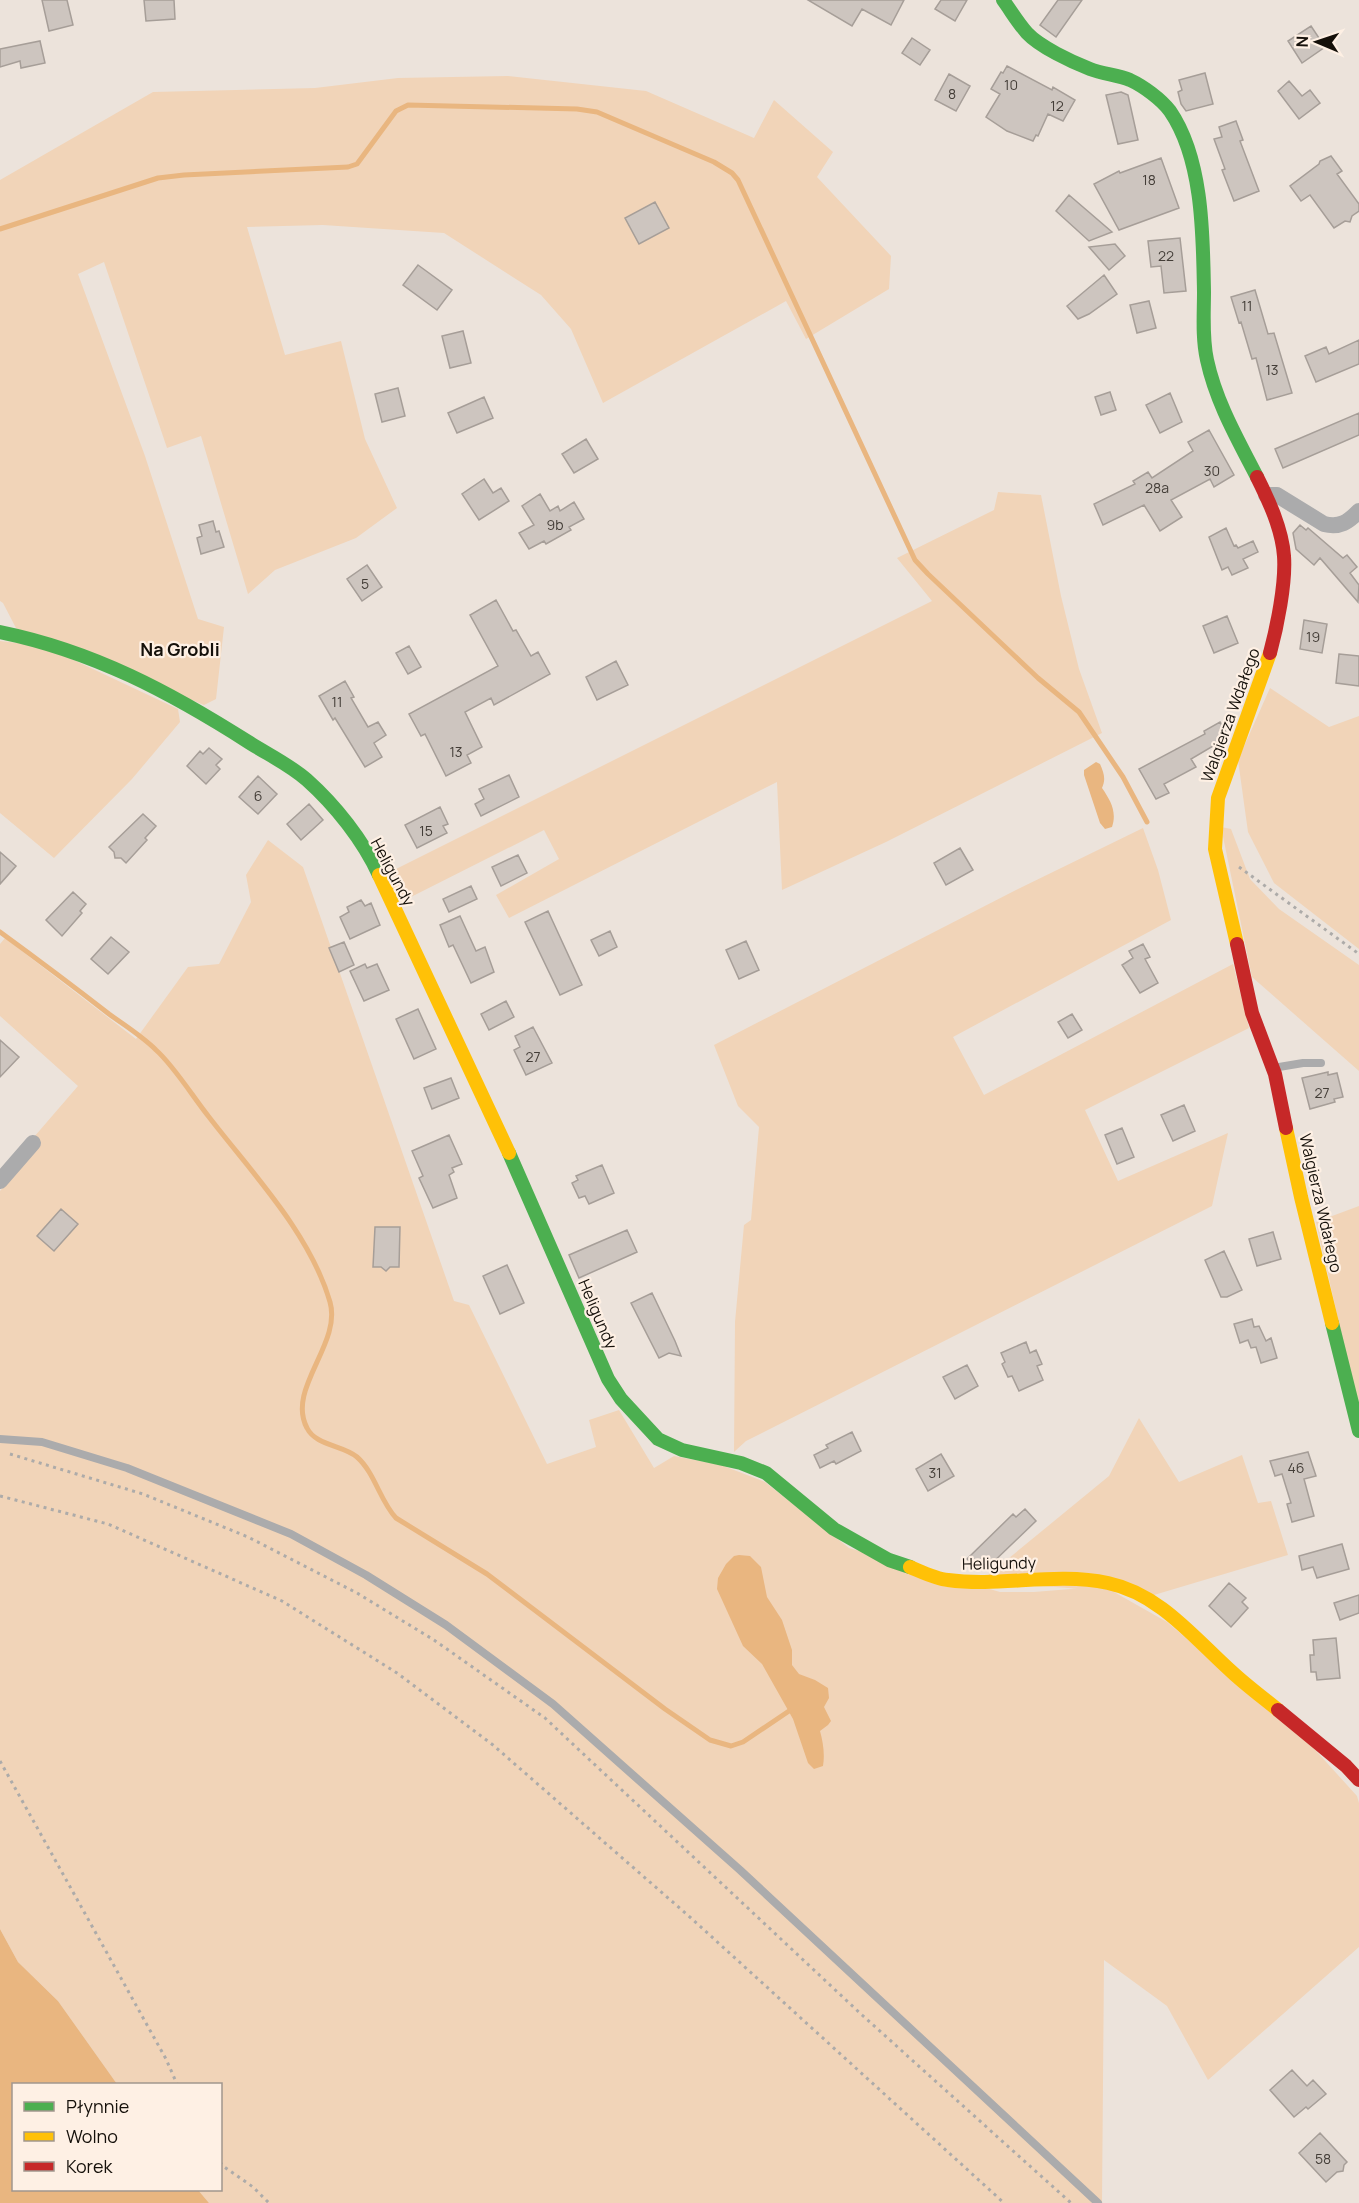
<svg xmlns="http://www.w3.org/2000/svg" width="1359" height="2203" font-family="Manrope,sans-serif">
<rect width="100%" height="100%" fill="#ece3db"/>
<!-- green -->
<path fill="#f1d4b8" d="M508,76L646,91L754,138L774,100L833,152L817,177L891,256L889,289L806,339L786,301L603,403L571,329L541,295L444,233L323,225L247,227L285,355L341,341L365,439L397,508L356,538L275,570L248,594L201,436L167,448L104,262L78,274L145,456L198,619L224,627L216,699L204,705L16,628L3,603L0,601V180L153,92L315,88L398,78Z
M998,492L1041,495L1061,596L1079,669L1102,733L886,842L782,890L777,782L509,918L496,895L559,859L544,830L401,902L384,875L932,601L897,558L994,510Z
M0,641L44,646L178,709L180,722L132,779L54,858L0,813Z
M1270,688L1329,727L1359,716V949L1274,883L1248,832L1238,760Z
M1221,827L1231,829L1250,879L1279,909L1359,965V1071L1252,977Z
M1143,828L1158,870L1171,920L953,1037L984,1095L1233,964L1249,1028L1085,1110L1118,1181L1228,1133L1212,1206L746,1441L734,1452L735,1322L744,1225L751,1220L759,1127L738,1106L714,1045L1016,890Z
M268,840L303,867L454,1301L469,1305L547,1464L596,1447L589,1420L619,1410L654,1468L674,1456L721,1465L765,1482L849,1548L1000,1592H1034L1083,1588L1114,1592L1167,1622L1308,1742L1357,1796L1359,1803V1947L1208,2080L1167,2006L1104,1960L1102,2203H209L198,2190H220V2084H117L58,2001L18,1962L0,1929V1191L40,1144L34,1137L78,1086L0,1016V944L5,938L136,1039L188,967L219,964L251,902L246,875Z
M1359,1206V1410L1316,1222Z
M1139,1418L1179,1482L1242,1455L1258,1503L1271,1501L1288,1555L1154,1595L981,1581L1109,1476Z"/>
<!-- water -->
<path fill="#e9b680" d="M1096,762L1100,764C1104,773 1106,779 1102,788C1111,801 1117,812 1112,827L1105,829L1100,823L1084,775V770Z
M739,1555L750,1556L761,1567L767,1597L782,1620L792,1650V1665L799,1674L815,1680L828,1688L829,1698L824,1707L831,1721L828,1725L820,1731C823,1742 825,1754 823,1766L814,1769L808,1763L793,1719L762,1664L743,1646L717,1589L718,1578L726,1564L734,1556Z
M0,1929L18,1962L58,2001L117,2084H14V2190H198L209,2203H0Z"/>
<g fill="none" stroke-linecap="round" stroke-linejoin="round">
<!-- stream -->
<path stroke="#e9b680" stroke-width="5" d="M0,229L158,178L184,175L348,167L357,164L396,111L408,105L577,109L597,112L714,162L732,173L738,180L915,560L928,574L1038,678L1079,712L1123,777L1147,822
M0,932C37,959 73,986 109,1014C124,1025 142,1036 156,1050C174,1066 193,1097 209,1117C252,1173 310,1233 330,1302C342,1344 286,1389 307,1428C316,1446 343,1445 357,1457C375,1473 380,1501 396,1518L487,1574L665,1709L710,1740L731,1746L743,1742L789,1711"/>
</g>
<!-- building -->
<path fill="#cdc5bf" stroke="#a69e98" stroke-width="1.5" d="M42,0H67L73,25L49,31Z
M144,0H174L175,19L146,21Z
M808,0H904L891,25L862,9L852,26Z
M941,0H967L955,21L935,9Z
M1058,0H1082L1056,37L1040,25Z
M1311,26L1325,47L1302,63L1288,41Z
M912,38L930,50L920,65L902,53Z
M40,41L45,63L21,68L20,61L0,67V49Z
M1007,66L1052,90L1053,87L1075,100L1063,121L1048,114L1038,136L1036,135L1033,141L1007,131L986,117L1000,94L991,89L1001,72L1003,73Z
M1205,73L1213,104L1186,111L1181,104L1178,92L1182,90L1179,80Z
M949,74L970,86L956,111L935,100Z
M1289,81L1302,96L1310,90L1320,103L1299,119L1278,91Z
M1121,92L1128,95L1138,140L1118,144L1106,95Z
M1236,121L1243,140L1240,141L1259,191L1234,201L1222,170L1225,169L1214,139L1222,137L1219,127Z
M1331,156L1342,171L1337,174L1359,204V211L1352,216L1350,222L1345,221L1334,228L1310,195L1301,201L1290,186L1319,164L1320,161Z
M1161,158L1179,208L1119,230L1094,184L1119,171L1120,173Z
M1069,195L1112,232L1089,241L1056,211Z
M655,202L669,228L639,244L625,218Z
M1180,238L1186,291L1164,293L1161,266L1151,267L1148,241Z
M1115,244L1125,256L1109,270L1089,247Z
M418,265L452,290L437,310L403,285Z
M1104,275L1117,294L1089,314L1078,319L1067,306Z
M1255,290L1268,334L1274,333L1292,393L1267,400L1256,358L1252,359L1241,322L1239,323L1231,297Z
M1149,301L1156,328L1137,333L1130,305Z
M463,331L471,363L450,368L442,336Z
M1359,340V364L1316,382L1305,356L1326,347L1329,354Z
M398,388L405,416L382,422L375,394Z
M1110,392L1116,410L1101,415L1095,397Z
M1170,393L1182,422L1160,433L1146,405Z
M484,397L493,418L457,433L448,413Z
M1359,413V435L1283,468L1275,449Z
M1209,430L1234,475L1214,487L1210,479L1171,500L1182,517L1160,531L1144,505L1103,525L1094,504L1135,484L1133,481L1148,472L1152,478L1193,451L1188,442Z
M586,439L598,459L574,473L562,454Z
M484,479L493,493L501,488L509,501L479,520L462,494Z
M540,494L550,511L558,506L560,511L574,502L584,519L569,527L571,530L546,544L544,541L529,549L519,533L534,525L522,506Z
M213,521L216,532L219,531L224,547L201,554L197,538L202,536L199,525Z
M1300,525L1306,530L1308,528L1343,558L1347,555L1357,567L1350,573L1359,585L1358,602L1320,558L1314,565L1296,549L1293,533Z
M1226,528L1234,546L1236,545L1238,548L1253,541L1258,552L1243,559L1248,568L1232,575L1228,567L1222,570L1209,537Z
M367,565L382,587L362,601L347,579Z
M496,600L513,631L516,630L531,656L538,652L550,674L494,705L491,698L465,712L482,747L467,755L471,763L446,776L425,734L421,736L409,714L498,666L470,615Z
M1227,616L1238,643L1214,653L1203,626Z
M1304,620L1327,624L1322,653L1300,649Z
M409,646L421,667L408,674L396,653Z
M1339,654L1359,656V686L1336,683Z
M616,661L628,685L597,700L586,677Z
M345,681L354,697L351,698L368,727L378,722L386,735L374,743L382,757L365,767L335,718L333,720L319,696Z
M1220,722L1227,734L1225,739L1191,759L1196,767L1164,784L1169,793L1156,799L1139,769L1205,734L1204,731Z
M209,748L222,759L216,765L220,769L206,784L187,766L200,751L203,754Z
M509,775L519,797L481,816L475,804L484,799L479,789Z
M258,776L277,794L258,814L239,797Z
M309,804L323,820L301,840L287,824Z
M440,807L448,824L443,826L447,833L417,848L405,825Z
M143,814L156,826L145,838L147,840L126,863L121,858H115L114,852L109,847Z
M960,848L973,870L946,885L934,863Z
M0,852L16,866L0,884Z
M518,855L527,873L501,886L492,867Z
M471,886L477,899L449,912L443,899Z
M73,892L86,904L80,911L82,913L62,936L46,920Z
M361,900L365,906L371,903L380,925L350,939L340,917L349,912L347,907Z
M548,911L582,985L560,995L525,922Z
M460,916L476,951L485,947L494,972L471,983L453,945L449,947L440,925Z
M610,931L617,947L599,956L591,940Z
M111,937L129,952L108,974L91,959Z
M746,941L759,970L739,979L726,950Z
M344,942L354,965L339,972L329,948Z
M1143,944L1150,957L1145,959L1158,983L1140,993L1122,965L1133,958L1129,951Z
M365,964L367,968L377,964L389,990L364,1001L350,971Z
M506,1001L514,1017L489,1030L481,1014Z
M418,1009L436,1049L414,1059L396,1019Z
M1072,1014L1082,1030L1068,1038L1058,1022Z
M533,1027L552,1063L526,1075L514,1050L520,1047L515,1036Z
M0,1040L19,1057L0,1077Z
M1328,1072V1075L1337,1073L1343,1097L1334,1099L1335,1102L1310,1109L1302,1078Z
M451,1078L459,1098L432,1109L424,1088Z
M1184,1105L1195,1131L1173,1141L1161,1115Z
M1122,1128L1134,1157L1117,1164L1105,1135Z
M449,1135L462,1164L452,1168L454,1172L449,1175L457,1198L433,1208L419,1178L423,1176L412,1151Z
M602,1165L614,1193L589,1204L585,1196L579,1198L572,1183L578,1180L576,1176Z
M61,1209L78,1224L54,1251L37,1236Z
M375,1227H400L399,1267H390L386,1271L381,1267H373Z
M627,1230L637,1252L579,1278L569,1255Z
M1273,1232L1281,1259L1257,1266L1249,1239Z
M1224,1251L1242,1290L1227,1297H1221L1205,1260Z
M507,1265L524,1303L500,1314L483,1276Z
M652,1293L675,1341L681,1356L669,1353L659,1358L631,1303Z
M1252,1319L1254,1327L1259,1326L1266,1341L1271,1338L1277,1358L1261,1363L1256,1347L1251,1348L1248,1340L1240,1343L1234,1324Z
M1026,1342L1030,1353L1036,1350L1042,1364L1037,1366L1043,1380L1019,1391L1012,1376L1008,1377L1002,1364L1005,1362L1001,1353Z
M967,1365L978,1386L955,1399L943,1377Z
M852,1432L861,1451L836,1464L834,1461L820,1468L814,1455L828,1448L826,1445Z
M1308,1452L1316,1476L1304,1479L1314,1516L1292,1522L1287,1504L1291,1503L1282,1474L1275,1476L1270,1461Z
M941,1454L954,1476L928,1491L916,1469Z
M1025,1509L1036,1521L986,1569L977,1568L967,1559L1013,1514L1016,1517Z
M1342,1544L1349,1569L1317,1578L1313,1567L1302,1570L1299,1556Z
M1229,1583L1246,1598L1242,1602L1248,1608L1231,1627L1209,1606Z
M1359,1595V1613L1340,1620L1334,1603Z
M1336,1638L1340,1678L1317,1680L1316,1672H1311L1310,1655H1314L1313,1640Z
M1292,2070L1307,2086L1313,2080L1326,2094L1308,2109L1306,2107L1294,2117L1270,2090Z
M1320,2133L1347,2162L1344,2165L1343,2171L1337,2172L1326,2182L1299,2153Z"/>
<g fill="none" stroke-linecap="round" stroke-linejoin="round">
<!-- path -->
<path stroke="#adaba9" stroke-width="3" stroke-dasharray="3 4.5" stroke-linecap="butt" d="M1239,867L1359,954
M10,1454L143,1494L248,1537L357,1593L434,1640L545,1718L862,2015L1071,2203
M0,1496L108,1524L282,1601L397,1673L493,1745L691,1918L1004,2203
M0,1761L166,2059L177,2084
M220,2162L223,2166L253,2187L269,2203"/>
<!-- lane -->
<path stroke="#ababac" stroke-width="8" d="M1273,1068L1303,1063H1321
M0,1439L42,1442L127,1468L291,1534L366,1575L446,1625L553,1704L740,1870L1098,2203"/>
<!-- street -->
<path stroke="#ababac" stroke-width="16" d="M1266,495H1277L1324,524C1340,528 1348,522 1359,511
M0,1181L33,1143"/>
<!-- fast -->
<path stroke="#4caf50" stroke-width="14" d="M1003,0C1011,11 1018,23 1027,33C1040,47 1072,62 1090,69C1103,74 1118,75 1130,80C1143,86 1161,99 1170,111C1203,159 1203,235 1204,292C1204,314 1202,338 1207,360C1216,402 1238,440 1257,477
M0,632C93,651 170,692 250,743C269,755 290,765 307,780C335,805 363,840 379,875
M509,1153L608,1379L621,1399L658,1439L682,1450L741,1463L766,1473L834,1529L889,1560L910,1567
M1332,1323L1359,1431"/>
<!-- slow -->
<path stroke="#ffc107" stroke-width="14" d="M379,875L509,1153
M1237,944L1215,849L1218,798L1270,653
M1286,1128L1301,1197L1332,1323
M910,1567C922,1572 936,1579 948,1580C1001,1587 1055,1572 1108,1583C1160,1594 1194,1638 1232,1672C1246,1685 1262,1697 1278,1710"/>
<!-- jam -->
<path stroke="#c62828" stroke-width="14" d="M1257,477C1269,501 1282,529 1284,556C1286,583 1277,627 1270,653
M1237,944L1252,1013L1275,1074L1286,1128
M1278,1710L1346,1766L1359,1780"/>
</g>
<g text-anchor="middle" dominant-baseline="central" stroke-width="4.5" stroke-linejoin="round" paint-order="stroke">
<!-- number labels -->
<g font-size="14" fill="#433d37">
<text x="1011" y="84">10</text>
<text x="952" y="93">8</text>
<text x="1057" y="105">12</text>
<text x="1149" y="179">18</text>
<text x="1166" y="255">22</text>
<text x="1247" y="305">11</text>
<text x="1272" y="369">13</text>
<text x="1212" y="470">30</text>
<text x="1157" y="487">28a</text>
<text x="555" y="524">9b</text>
<text x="365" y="583">5</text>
<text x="1313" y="636">19</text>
<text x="337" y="701">11</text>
<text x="456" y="751">13</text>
<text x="258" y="795">6</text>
<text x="426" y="830">15</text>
<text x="533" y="1056">27</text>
<text x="1322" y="1092">27</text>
<text x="1296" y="1467">46</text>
<text x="935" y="1472">31</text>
<text x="1323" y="2158">58</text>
</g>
<!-- street labels -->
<g font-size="16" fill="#15100a" stroke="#fef0e4">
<text transform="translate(1230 715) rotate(-70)">Walgierza Wdałego</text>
<text transform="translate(393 872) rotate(62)">Heligundy</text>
<text transform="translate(1321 1203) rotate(77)">Walgierza Wdałego</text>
<text transform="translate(598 1314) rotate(67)">Heligundy</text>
<text transform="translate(999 1563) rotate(-1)">Heligundy</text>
</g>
<!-- neighbourhood labels -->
<g font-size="18" font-weight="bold" fill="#15100a" stroke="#fef0e4">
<text x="180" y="649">Na Grobli</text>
</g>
</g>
<!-- legend -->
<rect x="12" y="2083" width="210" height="108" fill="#fef0e4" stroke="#a1968d" stroke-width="1.5"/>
<rect x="24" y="2102" width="30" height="9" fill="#4caf50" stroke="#a1968d" stroke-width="1.5"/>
<text x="66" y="2113" font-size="18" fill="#15100a">Płynnie</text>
<rect x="24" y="2132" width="30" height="9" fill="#ffc107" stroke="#a1968d" stroke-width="1.5"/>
<text x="66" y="2143" font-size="18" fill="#15100a">Wolno</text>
<rect x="24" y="2162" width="30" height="9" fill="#c62828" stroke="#a1968d" stroke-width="1.5"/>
<text x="66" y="2173" font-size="18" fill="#15100a">Korek</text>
<!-- north arrow -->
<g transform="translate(1317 42) rotate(272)" stroke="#fef0e4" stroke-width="4.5" paint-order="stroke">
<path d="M0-4.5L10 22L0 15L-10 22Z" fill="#15100a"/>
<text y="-9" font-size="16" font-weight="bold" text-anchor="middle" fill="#15100a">N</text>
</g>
</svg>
